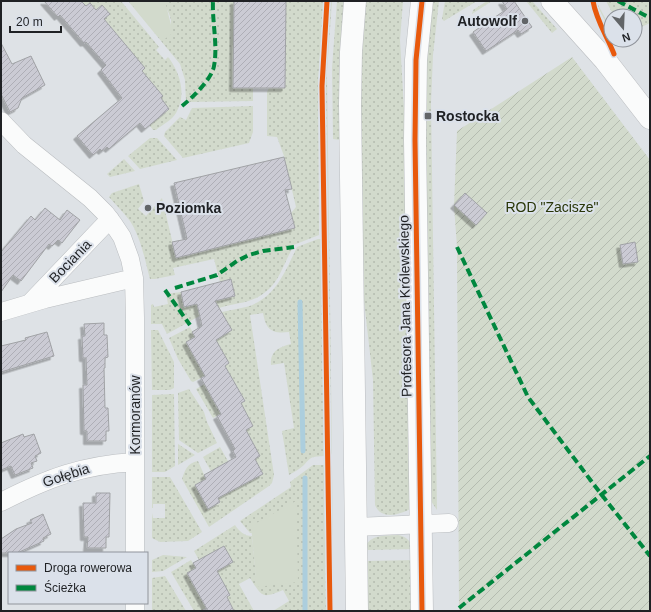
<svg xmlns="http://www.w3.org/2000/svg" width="651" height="612" font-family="Helvetica,sans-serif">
<defs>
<pattern id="grass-dots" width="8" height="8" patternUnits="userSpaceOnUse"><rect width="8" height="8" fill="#d2dacc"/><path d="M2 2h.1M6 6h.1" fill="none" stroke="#b4bbaf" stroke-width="1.8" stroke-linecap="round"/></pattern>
<pattern id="garden-furrows" width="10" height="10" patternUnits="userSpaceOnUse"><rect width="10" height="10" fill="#d2dacc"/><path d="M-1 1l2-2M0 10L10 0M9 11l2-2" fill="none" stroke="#b4bbaf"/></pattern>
<pattern id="building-hatch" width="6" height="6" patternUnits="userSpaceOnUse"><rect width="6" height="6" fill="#cbcbd4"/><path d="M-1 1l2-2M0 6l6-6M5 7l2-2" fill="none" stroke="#aeaeb6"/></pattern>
<filter id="shadow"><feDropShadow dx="-3.5" dy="3.5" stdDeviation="0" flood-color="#0004"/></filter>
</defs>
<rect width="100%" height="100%" fill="#dee2e6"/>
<!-- grass -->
<path fill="url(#grass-dots)" d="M81,1H121L159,47L156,50L165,60L168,57C180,72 187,95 176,113C172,120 162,125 156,130H153L148,123L159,118L169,109L161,98L163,96L142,71L145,68L104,19L110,14L102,5L96,10L90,3L86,6Z
M128,1L170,27C174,19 166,8 162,1H234V88H253V101L186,102L185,80L180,64Z
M286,1H324L318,82L319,235L291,246L292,249C285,261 280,279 269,289C253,304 239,302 219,308C200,314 184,325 167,334L162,324H151V305L153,304L154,307L168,304L166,294L181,292L184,306L197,304V305L235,296L231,279L220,282L214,259L173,268L175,275L155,279H150C145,260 141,238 130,221C124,213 116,205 109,197L112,193L139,184L144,201L138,209L146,216L162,198L176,257L295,228L291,213L296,207L284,156L277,137L267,136V92L269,88H285Z
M330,1H332L327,72L332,453L331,455L326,111V62Z
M337,1H344L340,53V140L333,139L332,68Z
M365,1H403L400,40L404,109L410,509C399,515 381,520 375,505L373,380L363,292L361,131V45Z
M433,1H439L433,55L431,103L437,510L431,501L425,91L427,59Z
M445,1H477L444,21L442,19Z
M487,1H492L472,14L473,10Z
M526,1H532L557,29L552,33Z
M596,1L611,29V33L597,5Z
M606,1H650V23L635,30V16H614Z
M253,106V132L249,143L183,158L164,136L165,132L180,117L186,120L192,108Z
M150,138H157L177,160L140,169L128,156Z
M124,159L135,171L110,177L107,174Z
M318,239H321L324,456C311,457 312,456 304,465C300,469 294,472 289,475L282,431L294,428L284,363L271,365C270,351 279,347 291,344L289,332C272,334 266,330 263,313L250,315L274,475L272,483L269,486L209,527L182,479C185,470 187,463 198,461L206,479L195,485L208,509L220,503L218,498L263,474L255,459L260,456L246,430L253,426L241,403L245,400L225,366L229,363L216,340L231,330L222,312C230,310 238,309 246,307C275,299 285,272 297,247Z
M190,327L195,337L186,342L205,376L193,382L191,381L178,359L169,338Z
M151,330H158L174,362V388L170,390H152Z
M208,382L211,387L207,389L221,414L213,418L196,389Z
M189,389L204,412L207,422L217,443L198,453L179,440L178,393Z
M174,394L175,466L165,472H152V395Z
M178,444L195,455L178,465Z
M220,447L228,461L215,469L213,475L203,457Z
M313,465H324L326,611H273L289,601L283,590C262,599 262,597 250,578L239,584L254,611H234L227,597L230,595L217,571L233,562L224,546L199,560L194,551L235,525C239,531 244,536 252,536L257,587L252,526V533H250L240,521L291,487L290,482Z
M331,465L332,467L333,535H332Z
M152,477H170L202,532L188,541L160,542L152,538V513L153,518H165V504H153V508H152Z
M398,535C407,537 410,540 413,549L368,550L366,545C373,534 386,536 398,535Z
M163,555L187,557L163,571L152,572V560Z
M191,560L196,568L187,574L206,608L200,611H194L171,572Z
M413,560L414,611H367L366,561Z
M165,576L186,611H152V578Z"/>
<!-- park -->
<path fill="#d2dacc" d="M129,1H165L173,33L162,41Z
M296,501L298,582L257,587L251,526Z"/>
<!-- garden -->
<path fill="url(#garden-furrows)" d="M572,57L650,160V611H459L457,247L454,206L457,131Z"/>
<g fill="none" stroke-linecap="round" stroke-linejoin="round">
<!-- stream -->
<path stroke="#accedd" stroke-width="5" d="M300,302L303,451
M305,478V611"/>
</g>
<!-- building -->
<path fill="url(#building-hatch)" stroke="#a0a2a5" filter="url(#shadow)" d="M44,1H81L86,6L90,3L96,10L102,5L110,14L104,19L145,68L142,71L163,96L161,98L169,109L145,129L140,123L109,149L107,147L102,151L100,149L93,155L77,136L122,98L101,70L106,65L86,42L84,43L60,15L58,17Z
M234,1H286L285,88H233Z
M502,1H514L532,27L521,34L518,30L486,51L473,32L507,9Z
M1,43L12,64L31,56L45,85L22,98L18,108L10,112L1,94Z
M284,157L292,189L285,190L295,228L176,258L172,242L187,239L174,183Z
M465,193L487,213L476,225L454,205Z
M45,208L60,220L67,210L80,220L62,243L58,240L52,246L49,244L21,281L13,275L1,292V252L31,216L35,220Z
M635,242L638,262L623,264L620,245Z
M231,279L235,296L215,301L232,330L216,340L229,363L225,366L245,401L241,403L253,426L246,430L260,456L255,459L263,474L218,498L220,502L208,509L195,485L206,479L204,475L236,457L233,451L235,449L217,416L221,414L201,378L205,376L186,342L195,337L192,332L202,326L197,304L184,307L181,292Z
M104,323V335H107L108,357L105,358V368H104L105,408H108L109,431H106V441H87V431H84L83,385H87L86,358H83L82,336H85L84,324Z
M47,332L54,356L1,372V346L26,340L25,338Z
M23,434L24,437L34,434L41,453L35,456L37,461L31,463L33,468L15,475L11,466L1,470V443Z
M96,493H110L109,537H106V548H87L88,537H84L83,503H96Z
M43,514L51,534L43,538L44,541L17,553H1V539L16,529L32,523L30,520Z
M224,546L233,562L217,571L230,595L227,597L234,611H208L187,573L196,568L193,563Z"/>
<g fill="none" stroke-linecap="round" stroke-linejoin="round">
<!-- minor casing -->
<g stroke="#babdc0" stroke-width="19">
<path id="minor" d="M1,121L24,145L90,198L105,213L114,225L122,237L130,259L134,278L135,318V553
M31,302L110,219
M1,312L45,299L134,278
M1,502C48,478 82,465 135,462
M356,527L449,523
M135,603V611"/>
</g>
<!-- tertiary casing -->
<g stroke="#babdc0" stroke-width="23">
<path id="tertiary" d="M355,1L351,52L350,104L357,611
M422,1L416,60L415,140L422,611
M552,1L605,60L650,118"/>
</g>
<!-- minor -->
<use href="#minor" stroke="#fafbfb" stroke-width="18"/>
<!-- tertiary -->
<use href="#tertiary" stroke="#fafbfb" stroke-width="22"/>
<!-- quiet -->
<path stroke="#00873e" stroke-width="4" stroke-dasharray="8 4" stroke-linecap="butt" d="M618,1L650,18
M182,106C192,98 212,79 214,66C218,45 212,22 213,1
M457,247L528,397L601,494L650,556
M175,288L217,275L237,261L249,255L263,251L294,247
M165,290L190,325
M459,608L650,456"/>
<!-- cycleway casing -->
<g stroke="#dbe1ea" stroke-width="8">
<path id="cycleway" d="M327,1L322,86L330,611
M422,1L416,60L415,140L422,611
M593,1C596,20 607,36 614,54"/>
</g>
<!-- cycleway -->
<use href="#cycleway" stroke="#e8590c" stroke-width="5"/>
</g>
<!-- markers -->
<g fill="#626568" stroke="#dbe1ea" stroke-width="1.5">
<circle cx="525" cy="21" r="4"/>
<rect x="424" y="112" width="8" height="8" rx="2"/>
<circle cx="148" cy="208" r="4"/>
</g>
<g text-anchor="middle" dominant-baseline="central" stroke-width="4" stroke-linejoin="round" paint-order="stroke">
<!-- poi labels -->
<g font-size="14" font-weight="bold" fill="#1f2124" stroke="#dbe1ea" text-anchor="start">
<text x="517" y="21" text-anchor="end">Autowolf</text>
<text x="436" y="116">Rostocka</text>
<text x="156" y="208">Poziomka</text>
</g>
<!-- park labels -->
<g font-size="14" fill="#293608" stroke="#dbe1ea">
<text x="552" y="207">ROD "Zacisze"</text>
</g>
<!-- street labels -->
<g font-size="14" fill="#1f2124" stroke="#dbe1ea">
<text transform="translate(70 261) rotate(-46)">Bociania</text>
<text transform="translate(405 306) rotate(-91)">Profesora Jana Królewskiego</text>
<text transform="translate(135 415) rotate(-90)">Kormoranów</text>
<text transform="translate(66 475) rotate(-18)">Gołębia</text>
</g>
</g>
<!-- border -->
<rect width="651" height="612" fill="none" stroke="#1f2124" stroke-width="4"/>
<!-- legend -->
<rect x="8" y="552" width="140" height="52" fill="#dbe1ea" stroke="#90949b"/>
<rect x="16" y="565" width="20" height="6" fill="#e8590c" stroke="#90949b"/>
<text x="44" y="572" font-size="12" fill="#1f2124">Droga rowerowa</text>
<rect x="16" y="585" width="20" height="6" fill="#00873e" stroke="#90949b"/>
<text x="44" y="592" font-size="12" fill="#1f2124">Ścieżka</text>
<!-- north arrow -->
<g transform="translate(623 28) rotate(161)"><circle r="19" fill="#dbe1ea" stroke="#90949b"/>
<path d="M0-3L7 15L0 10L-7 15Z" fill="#626568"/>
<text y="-6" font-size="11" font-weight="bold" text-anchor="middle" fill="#1f2124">N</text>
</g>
<!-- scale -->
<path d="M10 26v6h51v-6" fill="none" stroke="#1f2124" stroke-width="2"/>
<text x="16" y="26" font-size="12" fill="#1f2124" stroke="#dbe1ea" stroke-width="3" paint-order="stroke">20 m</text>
</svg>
